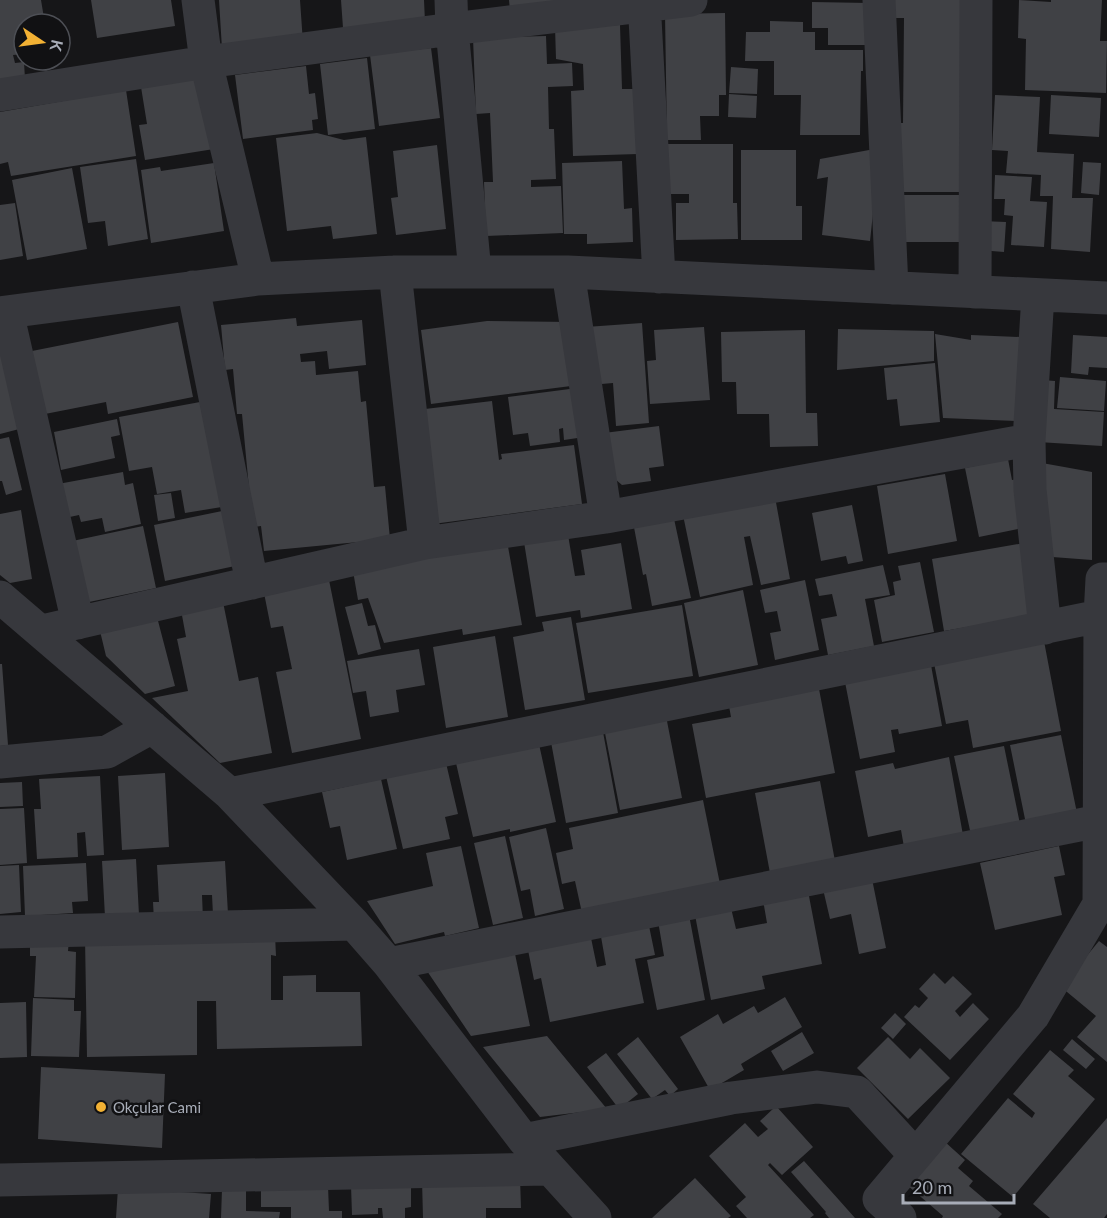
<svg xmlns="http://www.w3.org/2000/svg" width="1107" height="1218" font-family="Lato,sans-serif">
<rect width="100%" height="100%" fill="#161618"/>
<!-- building -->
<path fill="#404145" d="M0,0H41L45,24H24V54L13,55L15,63L24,62L25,79L0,82Z
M91,0H171L175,26L97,38Z
M219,0H300L303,43L222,49Z
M341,0H424L425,22L343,28Z
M509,0H580L510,11Z
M891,0H960L964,192H895L896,123H903L904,18H891Z
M1019,0L1051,2V0H1102L1100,41H1107L1106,93L1025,90L1026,39L1018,38Z
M812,2L869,3V45H828V28H812Z
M725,13L726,95H719V116H700L701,140H667L665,14Z
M770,21L803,22V32H815V50H863V71H861L860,135H800L801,95H774V61H745L746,32H770Z
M620,25L622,89H635L638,154L573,156L571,91L584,90L583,64L556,59L555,27Z
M546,36L547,64L572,63L573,86L548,87L549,129H554L556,179L531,180V187L561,186L563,233L486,236L484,182H493L490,113L476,114L473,38Z
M431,48L440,118L379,126L370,55Z
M367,58L375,129L328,135L320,64Z
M306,66L309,94L315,93L318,119L312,120L313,130L243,139L235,75Z
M731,67L758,69L757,94L729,93Z
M203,78L214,149L145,160L139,125L147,124L141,87Z
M126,90L136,156L11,176L8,162L0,164V112Z
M729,94L757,96L756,118L728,117Z
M995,95L1040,97L1037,152L1074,154L1072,198H1093L1090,252L1051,249L1053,196H1040L1041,175L1006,173L1008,151L992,150Z
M1051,95L1101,98L1099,137L1049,134Z
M317,133L344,140L366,137L377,234L333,239L331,226L287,231L276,138Z
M666,144H733V203H737L738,239L676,240V203H689V194H666Z
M437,145L446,229L396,235L391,198L398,197L393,151Z
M880,148L870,241L822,235L828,177L817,179L820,159Z
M741,150H796V206H802V240H741Z
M136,159L148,239L108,246L105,221L88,223L80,167Z
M622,161L624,209L632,208L633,242L587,244V234H564L562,163Z
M1083,162L1101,163L1099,195L1081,193Z
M214,163L224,231L151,243L141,170L160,167L161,171Z
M72,168L87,249L27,260L12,180Z
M995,175L1032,177L1030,201L1047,202L1044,247L1011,245L1013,216L1004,215L1005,199H994Z
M894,195H966V242H894Z
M15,203L23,256L0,260V205Z
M981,221L1006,222L1004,252L979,250Z
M296,318L297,326L362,320L366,365L329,369L327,351L300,354L301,362L315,361L316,375L358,371L361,402L366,401L374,487L385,486L390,539L264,551L261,526L245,528L250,499L242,414H237L233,369L225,370L221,325Z
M487,321L571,322L579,385L431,404L421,330Z
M178,322L193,397L108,414L106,402L45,414L32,351Z
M642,323L649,423L616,426L613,383L590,385L586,327Z
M704,327L710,400L650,404L647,361L656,360L654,330Z
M838,329L934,331V361L837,370Z
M805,330L806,413H817L818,446L770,447L769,414H737L736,382H722L721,332Z
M935,334L971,340V335L1020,337L1016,421L943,418Z
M1073,335L1107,337V368L1089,367L1088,375L1071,373Z
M0,349L27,427L0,434Z
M935,363L940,422L900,426L897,399L887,400L884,368Z
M1060,377L1106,381L1104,411L1057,408Z
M1042,380L1055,381L1054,409L1104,412L1102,446L1038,442Z
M585,387L591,436L564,440L563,428L559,429L560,442L530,446L528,433L513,435L508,397Z
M492,401L499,460L502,459L501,454L574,445L582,504L433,524L425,409Z
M200,402L234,505L185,513L181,490L157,494L152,467L129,471L119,417Z
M117,419L120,435L111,437L115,458L61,470L54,432Z
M659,426L664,466L649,468L651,481L622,485L608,473L604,433Z
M9,437L22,490L6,495L2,481H0V439Z
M1008,459L1012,480L1022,478L1032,526L979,537L965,468Z
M1042,463L1092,472V560L1039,556Z
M123,472L125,485L133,483L141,524L105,532L102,518L81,522L79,515L65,518L58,484Z
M945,474L957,541L888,554L877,486Z
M171,493L175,518L158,521L154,495Z
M775,497L790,579L761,585L750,536L744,537L753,585L700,597L683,515Z
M852,505L863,561L848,564L846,556L821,561L812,513Z
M21,510L32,579L10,583L0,575V514Z
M227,510L235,566L165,581L154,525Z
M673,514L691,598L652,606L646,574L643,575L633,522Z
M143,526L156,588L89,602L63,543Z
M568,535L575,576L585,575L581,550L621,543L632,609L581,618L580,610L536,617L524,542Z
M507,541L522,625L463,635L462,629L384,643L368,598L358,600L353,571Z
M1024,543L1036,615L944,631L932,559Z
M920,562L934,632L882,642L874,600L895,595L893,582L901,580L898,566Z
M883,565L890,595L865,599L874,646L828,655L821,619L837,616L832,594L819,596L815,579Z
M329,580L361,739L292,753L276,672L292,669L283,626L271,628L264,593Z
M805,580L819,650L775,660L770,633L781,631L777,611L765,613L760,590Z
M743,590L758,665L699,677L684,603Z
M223,602L239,681L258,677L272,753L220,763L152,698L188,691L177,639L186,637L181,610Z
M362,603L368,626L375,625L381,649L358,655L345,607Z
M682,605L693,676L588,693L576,623Z
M157,617L175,686L145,694L106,656L100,631Z
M571,617L585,700L525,710L513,637L544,631L542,622Z
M495,636L508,717L446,728L433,647Z
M1044,641L1061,731L973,748L968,720L946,724L934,663Z
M419,649L425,685L396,690L399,712L370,717L366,691L353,693L347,661Z
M0,664H2L8,745L0,746Z
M931,665L942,726L899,734L898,729L891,730L895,752L860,759L845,682Z
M819,689L835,773L706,798L692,724L731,717L729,706Z
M666,716L682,798L620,810L604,728Z
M603,732L618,813L566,823L551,742Z
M1061,735L1077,813L1026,824L1010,745Z
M539,744L556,822L510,832V829L473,837L456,763Z
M1004,746L1020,824L971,835L954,756Z
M949,757L963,835L904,847L901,830L868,837L855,771L893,763L895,769Z
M446,763L458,814L445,817L450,839L403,849L386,776Z
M165,773L169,847L122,850L118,776Z
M100,776L104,855L87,856L85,832L77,833L78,857L37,859L34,809H41L39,779Z
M381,779L397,849L347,860L340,826L330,828L322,792Z
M820,781L835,861L770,873L755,793Z
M22,782L23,806L0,807V783Z
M703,800L720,884L582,913L575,881L562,884L556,853L573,849L569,828Z
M24,808L27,863L0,865V809Z
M546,828L564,909L535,916L530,889L521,891L509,837Z
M505,836L523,918L493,925L474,843Z
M461,846L479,928L445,936L444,932L395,944L367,901L433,886L426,853Z
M1059,846L1065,875L1054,877L1062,915L995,930L980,863Z
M136,859L139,915L105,917L102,861Z
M225,861L228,914L213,915L212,895H202L203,919L154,921L153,902H159L157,865Z
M86,863L88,901L72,902L73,913L25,916L23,866Z
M19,865L21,912L0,914V866Z
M872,879L886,948L859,954L851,914L830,919L823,889Z
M808,891L822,964L762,976L765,989L711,1000L695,915L731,908L736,929L767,923L763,900Z
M689,915L705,1000L657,1010L647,960L664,956L658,921Z
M648,921L655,955L635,959L644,1003L550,1022L541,978L534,980L527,945L590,933L597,967L606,965L600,931Z
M275,935L276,956L271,955V1000H283V976L316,975V992H360L362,1046L217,1049L216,1001H197V1055L87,1057L85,938Z
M30,937L69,939L68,951L76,952L75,998L34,997L36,956H30Z
M1099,941L1107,947V1062L1077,1037L1096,1016L1061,987Z
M514,949L530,1026L471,1036L425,968Z
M934,973L945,984L953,976L972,994L955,1011L960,1017L973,1003L989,1019L950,1060L904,1017L915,1005L919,1008L928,998L919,989Z
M785,997L802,1027L741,1064L744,1070L710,1090L680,1037L718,1014L723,1024L754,1006L758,1013Z
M33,998L74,1000V1011H81L79,1057L31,1056Z
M26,1002L27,1057L0,1058V1003Z
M895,1013L906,1024L893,1039L881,1028Z
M802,1032L814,1053L783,1071L771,1051Z
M547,1036L607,1109L540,1117L483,1047Z
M638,1037L678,1089L670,1096L665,1090L652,1099L617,1054Z
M888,1037L910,1059L920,1048L950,1078L908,1119L857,1068Z
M1072,1039L1095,1059L1086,1069L1063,1050Z
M1050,1050L1074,1070L1068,1076L1095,1099L1013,1197L961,1154L1008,1098L1032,1118L1035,1113L1013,1094Z
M606,1053L638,1094L619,1109L587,1067Z
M41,1067L165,1074L162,1148L38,1139Z
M776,1106L813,1147L782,1175L770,1163L768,1165L814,1215L810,1218H747L736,1206L746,1197L709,1156L745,1123L758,1137L768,1129L760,1121Z
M1107,1118V1214L1104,1218H1050L1033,1204Z
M944,1141L965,1160L958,1168L973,1181L969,1186L1002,1214L998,1218H942L943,1216L907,1185Z
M804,1161L839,1200L855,1218H829L825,1213L826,1212L791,1172Z
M520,1178L521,1208H486V1218H423L422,1180Z
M695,1178L731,1216L728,1218H652Z
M411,1179V1207L405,1208V1218H383L382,1208H378V1214L352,1215L351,1185Z
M328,1186L329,1211H342V1218H291V1207H261V1187Z
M118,1188L211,1194L209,1218H116Z
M222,1189L246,1190V1211L280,1212L279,1218H221Z"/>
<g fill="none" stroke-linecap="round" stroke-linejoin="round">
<!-- minor -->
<path stroke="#37383d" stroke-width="33" d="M198,0L206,62L258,279
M451,0L452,29L475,272
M644,0L659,277
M879,0L892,288
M0,95L206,62L452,29L691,0
M395,272L425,543
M568,272L606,517
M193,287L252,583
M975,292L976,0
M7,312L78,623
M0,313L258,279L395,272H568L1107,298
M1029,440L1030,490L1045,628
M0,597L230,794L354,924L389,964L524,1140L595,1218
M42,631L425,543L606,517L1029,440L1038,295
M0,762L107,752L152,727
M230,794L1100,616
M0,932L354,924
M389,964L1099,821
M524,1140L731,1098L817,1087L857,1092L915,1155
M0,1180L548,1169
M900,1218L879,1199L1033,1016L1099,904L1100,616L1102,579H1107"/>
</g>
<!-- markers -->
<circle fill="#f2b134" stroke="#111113" stroke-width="2" cx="101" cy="1107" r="6"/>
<g text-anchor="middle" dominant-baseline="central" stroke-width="5" stroke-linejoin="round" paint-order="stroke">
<!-- poi labels -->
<g font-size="15" fill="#a8adb8" stroke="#111113" text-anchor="start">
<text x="113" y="1107">Okçular Cami</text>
</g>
</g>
<!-- north arrow -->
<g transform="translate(42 42) rotate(103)"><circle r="28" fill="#111113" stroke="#4d4f55" stroke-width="1.5"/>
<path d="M0-4.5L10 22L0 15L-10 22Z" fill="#f2b134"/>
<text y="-9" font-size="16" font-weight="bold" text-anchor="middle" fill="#a8adb8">K</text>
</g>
<!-- scale -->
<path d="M903 1194v9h111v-9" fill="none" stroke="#a8adb8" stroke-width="3"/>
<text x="912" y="1194" font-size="18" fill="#a8adb8" stroke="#111113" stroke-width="4.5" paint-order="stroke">20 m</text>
</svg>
